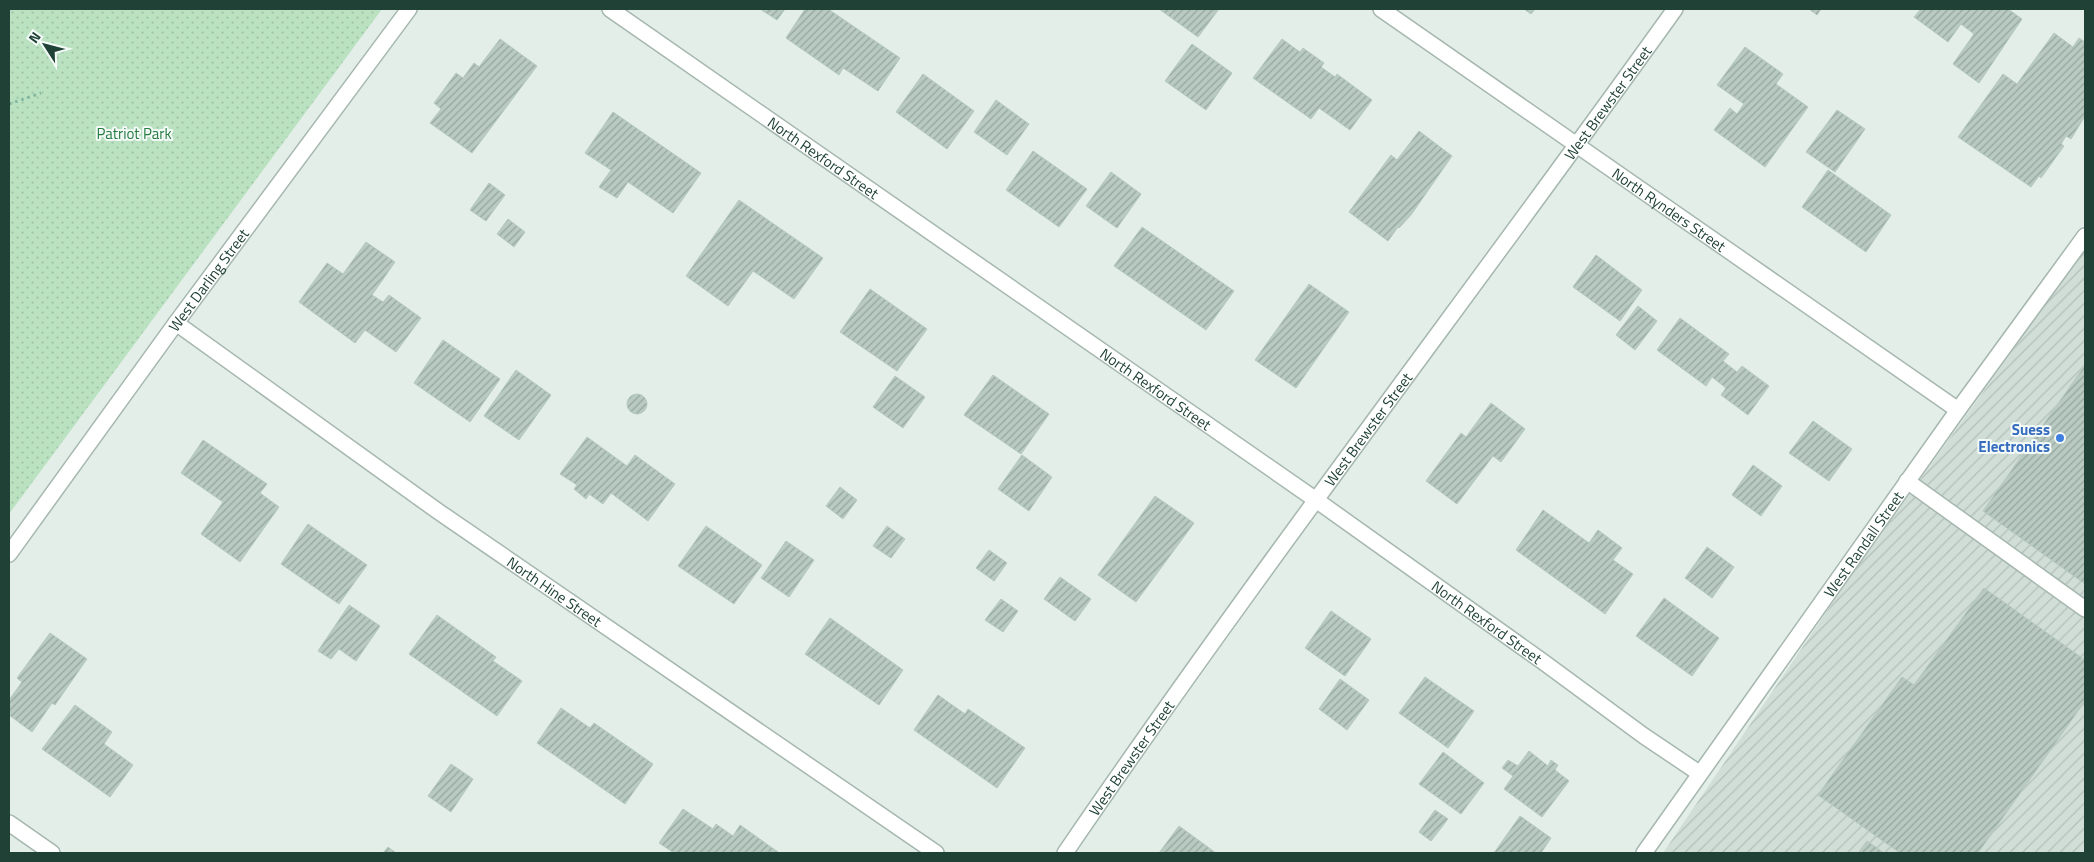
<svg xmlns="http://www.w3.org/2000/svg" width="2094" height="862" font-family="'Titillium Web',sans-serif">
<defs>
<pattern id="industrial-furrows" width="10" height="10" patternUnits="userSpaceOnUse" patternTransform="scale(1.25)"><rect width="10" height="10" fill="#d1ded7"/><path d="M-1 1l2-2M0 10L10 0M9 11l2-2" fill="none" stroke="#b3c0b9"/></pattern>
<pattern id="park-dots" width="8" height="8" patternUnits="userSpaceOnUse" patternTransform="scale(1.25)"><rect width="8" height="8" fill="#bae2c1"/><path d="M2 2h.1M6 6h.1" fill="none" stroke="#a0c3a6" stroke-width="1.8" stroke-linecap="round"/></pattern>
<pattern id="building-hatch" width="6" height="6" patternUnits="userSpaceOnUse" patternTransform="scale(1.25)"><rect width="6" height="6" fill="#b8cac1"/><path d="M-1 1l2-2M0 6l6-6M5 7l2-2" fill="none" stroke="#95a69e"/></pattern>
</defs>
<rect width="100%" height="100%" fill="#e3eee8"/>
<!-- industrial -->
<path fill="url(#industrial-furrows)" d="M2085,250V853H1663L1848,580Z"/>
<!-- park -->
<path fill="url(#park-dots)" d="M9,9H382L9,514Z"/>
<!-- building -->
<path fill="url(#building-hatch)" stroke="#b5c9bf" d="M760,9H785L777,20Z
M805,9H828L900,58L878,91L843,68L839,75L786,38Z
M1159,9H1219L1198,37Z
M1524,9H1535L1531,14Z
M1809,9H1821L1817,15Z
M1921,9H2008L2022,19L1979,83L1953,64L1974,34L1961,24L1948,42L1914,17Z
M2054,33L2073,47L2079,38L2085,42V116L2071,139L2066,136L2061,144L2064,146L2041,178L2039,176L2031,187L1958,137L2003,74L2017,84Z
M500,39L537,66L472,153L430,123L441,109L434,103L456,73L463,78L474,63L479,67Z
M1282,39L1300,52L1303,48L1324,63L1321,67L1335,77L1337,74L1372,100L1350,130L1319,108L1311,119L1253,78Z
M1192,44L1232,73L1206,110L1165,81Z
M1745,47L1783,74L1776,84L1808,107L1765,167L1714,130L1730,108L1737,114L1744,104L1717,85Z
M923,74L974,111L947,149L896,112Z
M996,100L1029,124L1007,155L974,132Z
M1837,110L1865,129L1835,172L1806,152Z
M613,112L701,173L673,213L628,182L617,198L599,187L611,170L585,153Z
M1419,131L1452,156L1411,215L1399,228L1398,227L1388,241L1349,212L1391,155L1397,160Z
M1033,151L1087,189L1059,227L1006,190Z
M1828,170L1891,215L1866,252L1802,207Z
M1111,172L1141,194L1117,228L1086,206Z
M489,183L505,195L486,221L470,210Z
M739,200L823,258L794,299L753,271L728,306L686,276Z
M508,219L525,232L514,247L497,234Z
M1142,227L1234,291L1206,330L1114,266Z
M366,242L395,262L372,295L383,302L389,295L421,318L396,352L365,330L355,343L299,302L327,263L343,274Z
M1596,255L1642,290L1620,321L1573,287Z
M1309,284L1349,312L1296,388L1255,360Z
M870,289L927,329L897,371L840,332Z
M1638,306L1657,321L1635,350L1616,335Z
M1680,318L1729,354L1723,361L1737,372L1742,366L1769,386L1748,415L1721,395L1726,388L1712,377L1706,386L1657,350Z
M443,340L500,379L470,422L414,383Z
M2085,365V584L1983,511Z
M516,370L551,395L519,440L484,416Z
M993,375L1049,414L1021,454L964,415Z
M895,376L925,397L903,428L873,407Z
M627 404a10 10 0 1 1 20 0a10 10 0 1 1-20 0Z
M1491,403L1525,429L1501,462L1493,456L1457,504L1426,481L1461,433L1466,437Z
M1813,421L1852,449L1829,481L1789,453Z
M587,437L627,466L635,455L675,484L648,521L611,493L603,504L589,494L586,499L574,489L577,485L560,474Z
M203,440L267,484L260,493L279,507L240,562L201,534L223,502L181,473Z
M1022,455L1052,477L1029,511L998,489Z
M1753,465L1782,486L1761,516L1732,495Z
M840,487L857,500L843,519L826,506Z
M1155,496L1194,523L1136,602L1098,575Z
M1543,510L1589,543L1598,530L1622,548L1613,560L1633,574L1605,614L1516,550Z
M308,524L367,565L339,604L281,564Z
M706,526L762,565L734,604L678,566Z
M887,526L905,539L891,558L873,546Z
M786,541L814,560L789,597L761,578Z
M1707,547L1734,567L1712,598L1685,578Z
M989,550L1007,563L994,581L976,568Z
M1060,577L1091,599L1075,621L1044,599Z
M1984,588L2085,660V701L1978,853H1900L1818,795L1902,677L1914,685Z
M1664,598L1719,638L1692,676L1636,636Z
M1001,599L1018,611L1003,632L985,620Z
M349,605L380,626L356,661L339,649L331,659L318,651Z
M1331,611L1371,639L1345,676L1305,648Z
M437,615L496,657L493,661L522,681L497,716L409,654Z
M830,618L903,670L879,705L805,654Z
M50,633L87,659L55,705L52,703L32,732L9,715V700L22,682L17,678Z
M1425,677L1474,711L1448,748L1399,713Z
M1340,679L1369,700L1347,730L1319,709Z
M938,695L965,714L968,709L1025,748L997,788L914,730Z
M75,705L112,732L104,744L133,765L110,797L42,749Z
M561,708L590,728L594,723L653,764L625,804L537,743Z
M1529,751L1548,766L1551,760L1558,765L1555,770L1569,781L1542,817L1504,789L1513,776L1502,768L1508,760L1518,766Z
M1443,752L1484,783L1461,814L1419,784Z
M451,764L473,779L451,812L428,796Z
M683,809L713,829L716,824L733,836L740,825L778,852L674,853L659,843Z
M1435,810L1448,819L1431,841L1419,832Z
M1520,816L1551,838L1541,853H1494Z
M1179,826L1216,853H1159Z
M1867,841L1884,853H1858Z
M388,847L396,853H383Z"/>
<g fill="none" stroke-linecap="round" stroke-linejoin="round">
<!-- minor casing -->
<g stroke="#a5b7af" stroke-width="18">
<g id="minor">
<path id="s1" d="M610,9L1316,500L1542,661L1644,736L1699,773"/>
<path id="s2" d="M1381,9L1958,410"/>
<path id="s3" d="M176,323L439,512L936,853"/>
<path d="M1907,481L2085,609"/>
<path id="s4" d="M9,554L176,323L409,9"/>
<path d="M9,823L52,853"/>
<path id="s5" d="M1065,853C1261,566 1473,291 1675,9"/>
<path id="s6" d="M1644,853L1958,410L2085,236"/>
</g>
</g>
<!-- path -->
<path stroke="#80b5a0" stroke-width="3" stroke-dasharray="2.5 4" stroke-linecap="butt" d="M9,104L41,93"/>
<!-- minor -->
<use href="#minor" stroke="#fff" stroke-width="15"/>
</g>
<!-- markers -->
<circle fill="#3f7fe0" stroke="#f4faf7" stroke-width="2" cx="2060" cy="438" r="5"/>
<g text-anchor="middle" dominant-baseline="central" stroke-width="4" stroke-linejoin="round" paint-order="stroke">
<!-- street labels -->
<g font-size="15" fill="#204236" stroke="#f4faf7">
<text stroke="none"><textPath href="#s5" startOffset="926">West Brewster Street</textPath></text>
<text stroke="none"><textPath href="#s1" startOffset="260">North Rexford Street</textPath></text>
<text stroke="none"><textPath href="#s2" startOffset="351">North Rynders Street</textPath></text>
<text stroke="none"><textPath href="#s4" startOffset="339">West Darling Street</textPath></text>
<text stroke="none"><textPath href="#s1" startOffset="665">North Rexford Street</textPath></text>
<text stroke="none"><textPath href="#s5" startOffset="521">West Brewster Street</textPath></text>
<text stroke="none"><textPath href="#s6" startOffset="379">West Randall Street</textPath></text>
<text stroke="none"><textPath href="#s3" startOffset="464">North Hine Street</textPath></text>
<text stroke="none"><textPath href="#s1" startOffset="1070">North Rexford Street</textPath></text>
<text stroke="none"><textPath href="#s5" startOffset="116">West Brewster Street</textPath></text>
</g>
<!-- park labels -->
<g font-size="15" fill="#267d41" stroke="#f4faf7">
<text x="134" y="133">Patriot Park</text>
</g>
<!-- shop labels -->
<g font-size="15" font-weight="bold" fill="#366cbe" stroke="#f4faf7" text-anchor="end">
<text x="2050" y="429">Suess<tspan x="2050" dy="17">Electronics</tspan></text>
</g>
</g>
<!-- border -->
<rect width="2094" height="862" fill="none" stroke="#204236" stroke-width="20"/>
<!-- north arrow -->
<g transform="translate(45 45) rotate(306)" stroke="#f4faf7" stroke-width="4" paint-order="stroke">
<path d="M0-4L9 19L0 12L-9 19Z" fill="#204236"/>
<text y="-8" font-size="14" font-weight="bold" text-anchor="middle" fill="#204236">N</text>
</g>
</svg>
